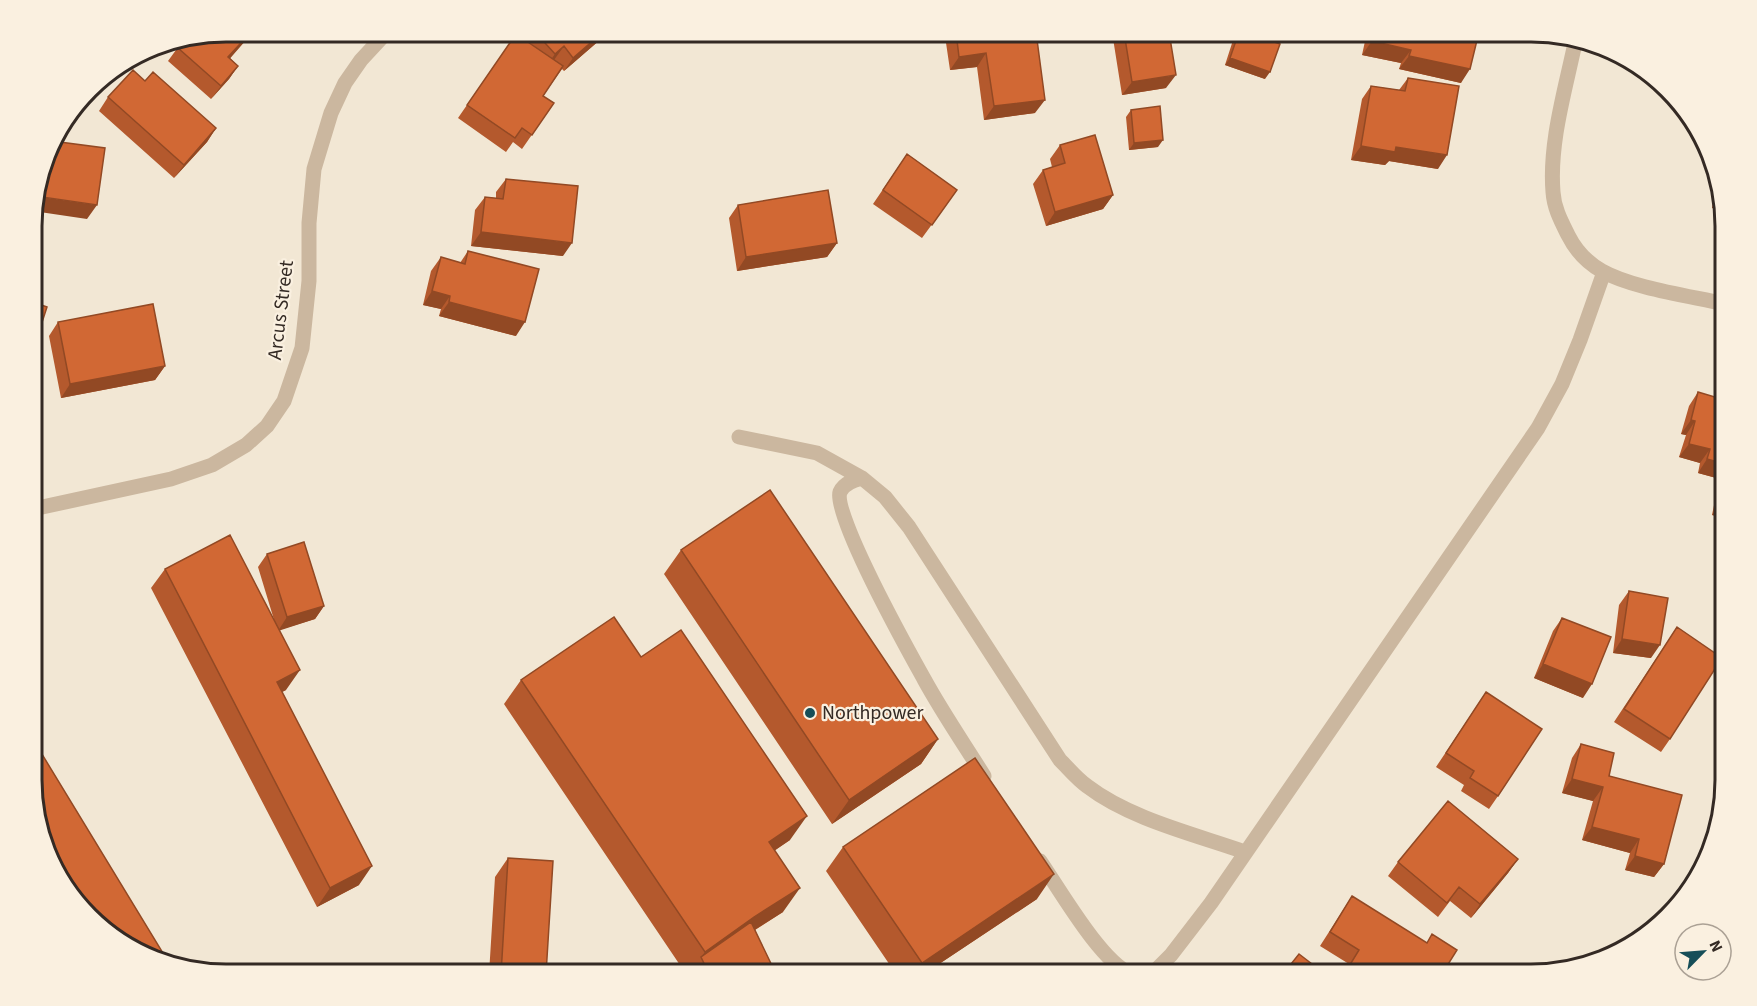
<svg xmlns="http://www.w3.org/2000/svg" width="1757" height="1006" font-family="'Source Sans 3',sans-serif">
<rect width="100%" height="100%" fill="#f2e7d4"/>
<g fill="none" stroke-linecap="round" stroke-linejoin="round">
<!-- minor -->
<path stroke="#cbb79f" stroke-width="15" d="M1575,43C1565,91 1549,143 1553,192C1554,208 1561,221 1568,235C1576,251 1586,262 1602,271C1632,288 1690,296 1725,304
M739,437L817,453L862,478L885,497L909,527L1060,760C1069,769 1077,779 1087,786C1130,819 1194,834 1245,852
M862,478C854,480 844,483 840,492C832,514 909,652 924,679C942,712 964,744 984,776
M33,509L171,479L212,465L246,445L267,426L284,401L302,348L309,281V223L314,169L331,113L345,83L361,60L387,32
M1040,861C1060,890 1101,962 1131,974
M1152,974L1171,955L1211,903L1538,428L1562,384L1580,340L1604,272"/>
</g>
<!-- wall -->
<path fill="#b4592d" d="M226,32H252L230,58L238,66L229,79L211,99L168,61L176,50L168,43Z
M529,32H609L564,71L562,69L543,96L554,103L522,149L513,142L506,152L458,118L516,34L523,39Z
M948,32H1036L1035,113L984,120L977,67L950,70L945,36Z
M1112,32H1169L1166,88L1122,95Z
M1238,32H1245L1265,79L1225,65L1234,37Z
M1367,32H1467L1461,83L1399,69L1401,63L1362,55Z
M1408,78L1438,169L1389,161L1385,165L1351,160L1362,99L1371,86L1399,90Z
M108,97L216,128L207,142L174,178L99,111Z
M1131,110L1158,147L1129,150L1126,117Z
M1060,145L1113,195L1103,209L1046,226L1033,184L1043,170L1052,167L1050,159Z
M907,154L957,190L922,238L873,204Z
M506,179L563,256L471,246L475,210L485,197L496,198V192Z
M1716,186L1724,210L1712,208Z
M738,205L837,243L827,257L737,271L729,218Z
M468,251L516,336L439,316L441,309L423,305L431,271L441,257L460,263Z
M58,322L165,366L155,380L61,398L49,336Z
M1698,392L1725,472L1724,474H1725V518L1712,515L1719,481L1720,479L1698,473L1700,463L1679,457L1686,435L1681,434L1689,406Z
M681,550L938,739L921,764L832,824L664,574Z
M267,554L324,606L315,619L279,630L286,690L282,692L359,885L317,907L151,588L165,569L275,623L258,567Z
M1629,591L1651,658L1613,653L1619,605Z
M1562,618L1583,698L1534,678L1553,631Z
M1677,627L1670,739L1661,752L1614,722Z
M641,657L790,840L775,850L783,912L755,930L776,974H686L504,704L521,680Z
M1486,692L1498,796L1489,809L1461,791L1464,785L1436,767Z
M1581,744L1609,776L1664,864L1654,877L1625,870L1630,853L1582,840L1593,801L1562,793L1572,758Z
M843,847L1037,899L924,974H896L826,871Z
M508,858L546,974H489L495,877Z
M1518,859L1508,873L1471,918L1450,901L1438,917L1388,876L1398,862Z
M1352,896L1442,974H1343L1349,964L1320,946Z"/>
<!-- shaded-wall -->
<path fill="#924924" d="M251,32H252L247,39L219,71L228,57Z
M603,32H609L564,71L573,58Z
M1372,41L1411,50L1401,63L1362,55Z
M564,46L554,60L545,68L555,54Z
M986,53L977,67L950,70L959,57Z
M1409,56L1470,69L1461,83L1399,69Z
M1230,58L1270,72L1265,79L1225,65Z
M238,66L229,79L211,99L221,86Z
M1176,75L1166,88L1122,95L1132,82Z
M1045,100L1035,113L984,120L994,106Z
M216,128L207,142L174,178L184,165Z
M1163,140L1158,147L1129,150L1134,143Z
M1361,146L1396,147L1447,155L1438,169L1389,161L1385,165L1351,160Z
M1113,195L1103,209L1046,226L1055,212Z
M35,196L97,205L87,219L33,211V201Z
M1720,197L1724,210L1712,208Z
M481,232L572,243L563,256L471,246Z
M837,243L827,257L737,271L746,257Z
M432,291L450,296L441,309L423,305Z
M449,302L525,322L516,336L439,316Z
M165,366L155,380L61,398L70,384Z
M1691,420L1695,421L1686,435L1681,434Z
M1689,444L1710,449L1700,463L1679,457Z
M1707,459L1725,464V472L1720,479L1698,473Z
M1717,508L1725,510V518L1712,515Z
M324,606L315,619L278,631L287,617Z
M1622,639L1660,645L1651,658L1613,653Z
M1543,664L1592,684L1583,698L1534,678Z
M300,670L286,690L264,701L277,682Z
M938,739L921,764L832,824L849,800Z
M1572,779L1603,787L1593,801L1562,793Z
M807,816L790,840L752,866L769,842Z
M1592,827L1639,839L1630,853L1582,840Z
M1635,856L1664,864L1654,877L1625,870Z
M1518,859L1508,873L1471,918L1480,904Z
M372,866L359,885L317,907L330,888Z
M1054,874L1037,899L924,974H914L922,963Z
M800,888L783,912L737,941L701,957L705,952L754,917Z"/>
<!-- building -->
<path fill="#d16834" stroke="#924924" stroke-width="1.5" d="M226,32H251L228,57L238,66L221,86L178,48L185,40Z
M535,32H603L573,58L564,46L555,54Z
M956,32H1036L1045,100L994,106L986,53L959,57Z
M1124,32H1169L1176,75L1132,82Z
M1239,32H1245L1280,44L1270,72L1230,58Z
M1374,32H1467L1466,34L1478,36L1470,69L1409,56L1411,50L1372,41Z
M516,34L563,66L543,96L554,103L532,135L522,128L515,138L467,105Z
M133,70L145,81L153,72L216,128L184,165L108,97Z
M1408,78L1459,86L1447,155L1396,147L1395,152L1361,146L1371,86L1405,91Z
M1160,106L1163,140L1134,143L1131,110Z
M1095,135L1113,195L1055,212L1043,170L1065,163L1060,145Z
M52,141L105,148L97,205L35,196Z
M907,154L957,190L932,225L883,190Z
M506,179L578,186L572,243L481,232L485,197L503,199Z
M828,190L837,243L746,257L738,205Z
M468,251L539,269L525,322L449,302L450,296L432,291L441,257L465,264Z
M33,302L47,307L33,350Z
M153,304L165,366L70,384L58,322Z
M1698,392L1725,400V464L1707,459L1710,449L1689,444L1695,421L1691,420Z
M1724,474H1725V510L1717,508Z
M770,490L938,739L849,800L681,550Z
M230,535L300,670L277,682L372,866L330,888L165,569Z
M304,542L324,606L287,617L267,554Z
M1629,591L1668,598L1660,645L1622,639Z
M614,617L641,657L681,630L807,816L769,842L800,888L754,917L705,952L521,680Z
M1562,618L1611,637L1592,684L1543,664Z
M1677,627L1722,658L1670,739L1624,709Z
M1486,692L1542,729L1498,796L1470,778L1474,771L1446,753Z
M1581,744L1614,753L1609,776L1682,795L1664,864L1635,856L1639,839L1592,827L1603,787L1572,779Z
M37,746L166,958L129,949L64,888L33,805V749Z
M975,758L1054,874L922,963L843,847Z
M1448,801L1518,859L1480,904L1459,887L1447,903L1398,862Z
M508,858L553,861L546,974H501Z
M1352,896L1427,943L1432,934L1457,950L1442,974H1369L1351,963L1359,950L1330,932Z
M751,922L776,974H709L701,957Z
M1299,954L1325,974H1283Z"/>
<!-- markers -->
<circle fill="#164e58" stroke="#faf0e0" stroke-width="2" cx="810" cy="713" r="6"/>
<g text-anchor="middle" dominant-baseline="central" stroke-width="4.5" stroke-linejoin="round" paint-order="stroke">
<!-- street labels -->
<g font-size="20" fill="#342a24" stroke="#faf0e0">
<text transform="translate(281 310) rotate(-83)">Arcus Street</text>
</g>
<!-- poi labels -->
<g font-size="20" fill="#342a24" stroke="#faf0e0" text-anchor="start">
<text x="822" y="713">Northpower</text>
</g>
</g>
<!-- crop -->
<path d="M0 0H1757V1006H0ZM226 42H1531A184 184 0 0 1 1715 226V780A184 184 0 0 1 1531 964H226A184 184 0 0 1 42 780V226A184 184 0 0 1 226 42Z" fill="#faf0e0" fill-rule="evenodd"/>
<path fill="none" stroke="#342a24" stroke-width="3" d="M226 42H1531A184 184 0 0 1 1715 226V780A184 184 0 0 1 1531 964H226A184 184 0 0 1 42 780V226A184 184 0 0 1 226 42Z"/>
<!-- north arrow -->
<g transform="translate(1703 952) rotate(65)"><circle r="28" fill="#faf0e0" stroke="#aba195" stroke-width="1.5"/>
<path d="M0-4.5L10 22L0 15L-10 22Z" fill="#164e58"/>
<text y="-9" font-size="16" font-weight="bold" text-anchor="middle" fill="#342a24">N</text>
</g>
</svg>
